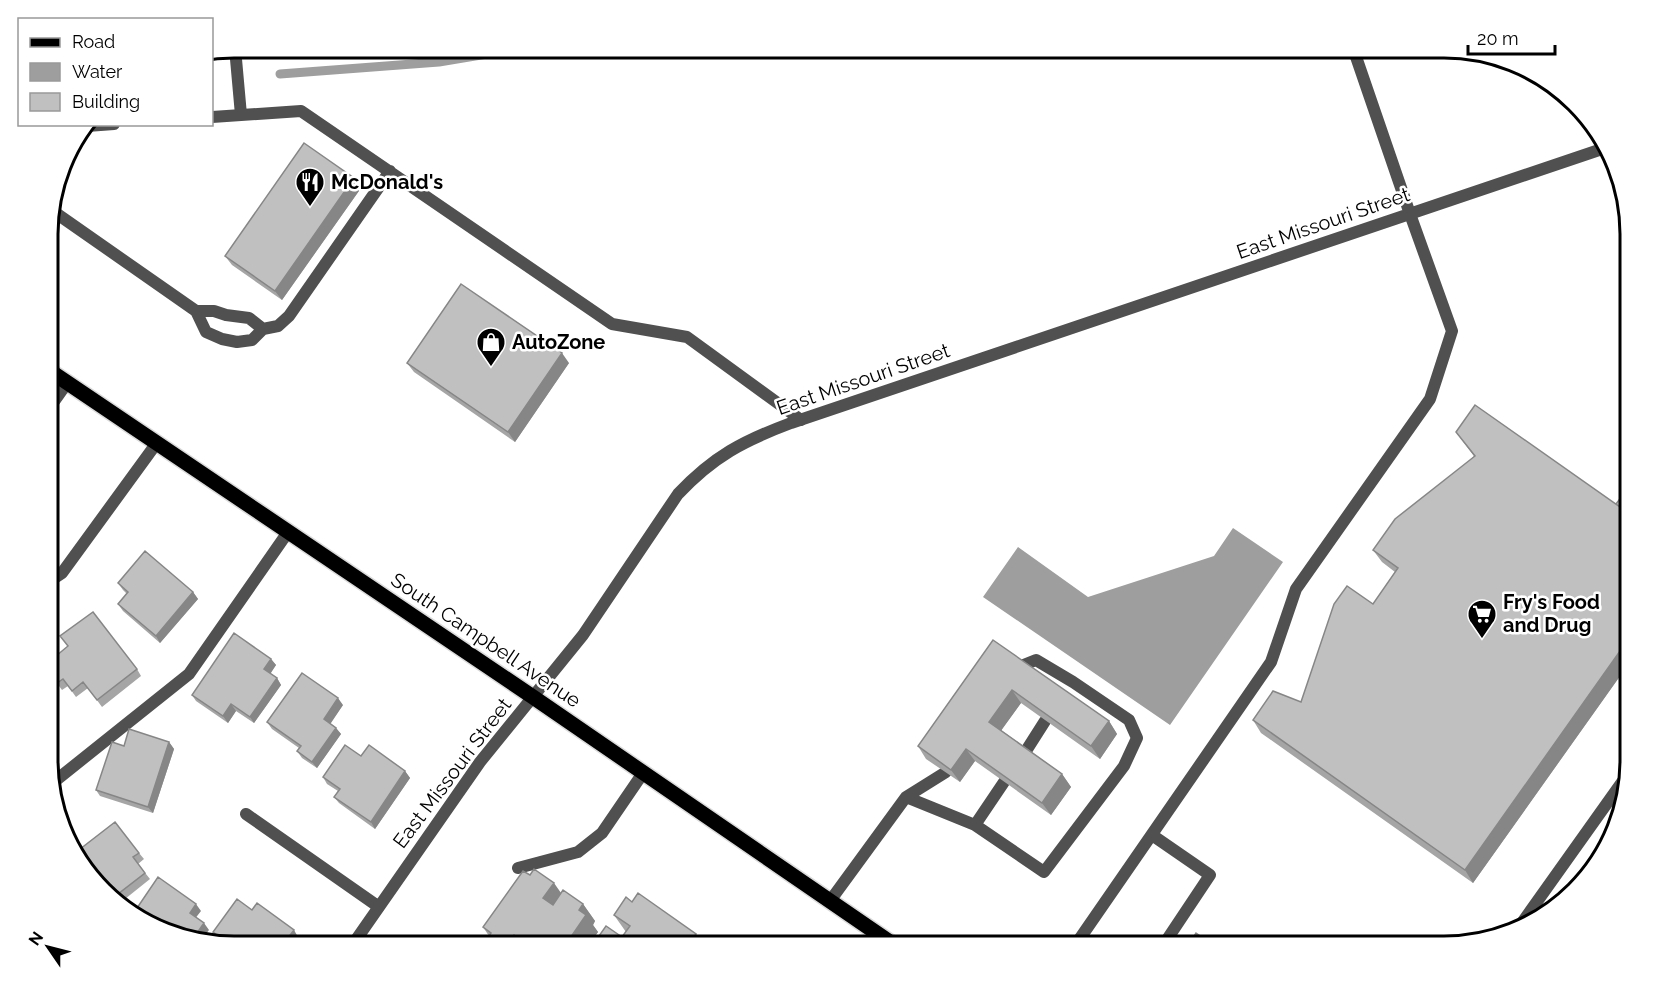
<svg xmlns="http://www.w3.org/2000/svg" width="1678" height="995" font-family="Raleway,sans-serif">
<rect width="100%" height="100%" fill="#fff"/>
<!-- water -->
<path fill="#9e9e9e" d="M1233,528L1283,562L1170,725L983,597L1018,547L1088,597L1214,556Z"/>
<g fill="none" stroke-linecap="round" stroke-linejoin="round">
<!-- stream -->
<path stroke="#9e9e9e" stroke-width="9" d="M280,74L439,62L523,48"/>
<!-- primary casing -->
<g stroke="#dbdbdb" stroke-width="18">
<path id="primary" d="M50,371L533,697L897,947"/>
</g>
<!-- lane -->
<path stroke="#505050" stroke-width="12" d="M235,48L241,115
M212,117L301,111L612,324L687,337L801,420
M87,126L114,124
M50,209L196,311L206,332L222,339L237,342L252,340L263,329L278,326L289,316L390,171
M196,311H214L226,315L249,318L263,329
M50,407L67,383
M1024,754L1045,721
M50,785L189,674L288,532
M906,797L975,825L1044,872L1124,766L1137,738L1129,720L1073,682L1036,660L1021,666
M975,825L1004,782
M1152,835L1210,875L1162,947
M518,868L578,852L602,833L643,773
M830,901L906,797L946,772
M1519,927L1630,771
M1074,947L1271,662L1296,589L1430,399L1452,331L1410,214"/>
<!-- street -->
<path stroke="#505050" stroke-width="12" d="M1353,48L1410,214
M50,581L62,573L156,444
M246,814L379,907
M351,947L480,762L583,635L678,494C714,456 743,441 791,423L1605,148"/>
<!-- primary -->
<use href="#primary" stroke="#000" stroke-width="15"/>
</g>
<!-- wall -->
<path fill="#a5a5a5" d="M354,178L361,188L282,300L232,265L225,256Z
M407,363H569L515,442L414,372Z
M1456,432L1616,504L1630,485V662L1473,883L1261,733L1253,720L1301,702L1373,604L1395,572L1382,562L1373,550L1474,456Z
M118,583L193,592L198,599L160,643L123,611L118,604L127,594L123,590Z
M993,640L1109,721L1117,734L1100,759L1021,703L1001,730L1062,774L1071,787L1051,815L975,761L960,782L926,759L918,746Z
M271,659L276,665L270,673L277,678L281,685L254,723L236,711L228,723L196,701L192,695Z
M137,669L141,676L102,707L88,688L76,697L68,686L62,690L50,674Z
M343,705L330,723L336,728L341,734L317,768L302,758L297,751L299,748L272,729L267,722Z
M169,742L174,749L153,813L100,796L96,790L124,746Z
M361,756L405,771L410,778L375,829L339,803L334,797L338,791L327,784L323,777Z
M139,853L144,859L138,864L150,879L120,903L79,864Z
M530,875L561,893L583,904L595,921L593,925L598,932L587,947H492L487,940L489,936L483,927Z
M632,902L704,947H597L594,943L622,937L626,932L614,915Z
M252,910L298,937L223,943L218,939L213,932Z"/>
<!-- shaded-wall -->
<path fill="#868686" d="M354,178L361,188L282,300L275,291Z
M562,353L569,363L515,442L508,432Z
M193,592L198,599L160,643L156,636Z
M1630,637V662L1473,883L1465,870Z
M271,659L276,665L269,676L264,669Z
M277,678L281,685L254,723L250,717Z
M1012,690L1021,703L998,735L989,722Z
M338,698L343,705L329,726L324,719Z
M231,704L236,711L228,723L223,716Z
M1109,721L1117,734L1100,759L1091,746Z
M336,728L341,734L317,768L312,762Z
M169,742L174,749L153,813L148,807Z
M966,749L975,761L960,782L951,770Z
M405,771L410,778L375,829L371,822Z
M1062,774L1071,787L1051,815L1042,803Z
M554,883L566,900L555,915L543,898Z
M196,904L201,911L194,920L190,913Z
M583,904L595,921L593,925L598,932L587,947H564L579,910Z
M204,923L209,930L202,939L195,936Z
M294,930L298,937L291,947H281Z
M696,934L704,947H692L689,943Z
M514,935L523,947H506Z"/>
<!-- building -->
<path fill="#c0c0c0" stroke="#868686" stroke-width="1.5" d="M304,143L354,178L275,291L225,256Z
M461,284L562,353L508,432L407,363Z
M1475,405L1630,514V637L1465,870L1253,720L1273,691L1301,702L1334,604L1347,586L1373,604L1398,568L1373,550L1395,519L1475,456L1456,432Z
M1630,485V514L1616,504Z
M145,551L193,592L156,636L118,604L128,592L118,583Z
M93,612L137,669L97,700L83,682L72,691L63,679L57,683L50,673V661L68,646L60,636Z
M234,633L271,659L264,669L277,678L250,717L231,704L223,716L192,695Z
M993,640L1109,721L1091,746L1012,690L989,722L1062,774L1042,803L966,749L951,770L918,746Z
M302,673L338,698L324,719L336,728L312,762L297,751L301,746L267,722Z
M129,729L169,742L148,807L96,790L112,742L124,746Z
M345,745L361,756L369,745L405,771L371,822L334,797L340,789L323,777Z
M115,822L139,853L133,857L145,873L114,897L79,864L75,853Z
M534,869L554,883L543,898L553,905L563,890L583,904L579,910L586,915L564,947H524L526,944L514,935L506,947H497L487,940L491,933L483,927L523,871L530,875Z
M158,877L196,904L190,913L204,923L195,936L141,922L133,914Z
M638,893L696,934L689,943L694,947H599L594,943L606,926L622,937L630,926L614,915L626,897L632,902Z
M237,899L252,910L257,903L294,930L281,947H234L222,944L225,941L213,932Z
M1196,933L1216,947H1187Z"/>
<!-- icons -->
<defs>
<g id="restaurant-pin" transform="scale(1.5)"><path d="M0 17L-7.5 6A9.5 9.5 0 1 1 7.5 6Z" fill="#000" stroke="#fff"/><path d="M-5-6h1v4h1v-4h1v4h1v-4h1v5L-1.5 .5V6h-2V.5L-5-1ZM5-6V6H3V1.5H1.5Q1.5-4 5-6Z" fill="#fff"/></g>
<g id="shop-pin" transform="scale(1.5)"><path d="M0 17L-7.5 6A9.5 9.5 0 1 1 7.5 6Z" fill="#000" stroke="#fff"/><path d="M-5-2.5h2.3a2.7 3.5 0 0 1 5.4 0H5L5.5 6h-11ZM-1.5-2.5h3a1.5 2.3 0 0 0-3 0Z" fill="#fff"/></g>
<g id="supermarket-pin" transform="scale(1.5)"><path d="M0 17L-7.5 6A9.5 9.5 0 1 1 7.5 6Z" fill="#000" stroke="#fff"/><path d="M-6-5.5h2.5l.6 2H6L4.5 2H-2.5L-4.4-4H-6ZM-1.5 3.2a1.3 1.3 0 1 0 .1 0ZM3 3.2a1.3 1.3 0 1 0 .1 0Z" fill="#fff"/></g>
</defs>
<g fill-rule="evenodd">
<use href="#restaurant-pin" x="310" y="182"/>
<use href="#shop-pin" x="491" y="342"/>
<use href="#supermarket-pin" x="1482" y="614"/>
</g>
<g text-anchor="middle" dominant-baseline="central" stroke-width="5" stroke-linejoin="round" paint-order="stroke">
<!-- poi labels -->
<g font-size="20" font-weight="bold" fill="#000" stroke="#fff" text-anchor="start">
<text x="331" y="182">McDonald's</text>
<text x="512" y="342">AutoZone</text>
<text x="1503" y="602">Fry's Food<tspan x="1503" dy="23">and Drug</tspan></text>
</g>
<!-- street labels -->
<g font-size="20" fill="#000" stroke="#fff">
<text transform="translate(1323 223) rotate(-19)">East Missouri Street</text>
<text transform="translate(863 379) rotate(-19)">East Missouri Street</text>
<text transform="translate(486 640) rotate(34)">South Campbell Avenue</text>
<text transform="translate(452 773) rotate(-53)">East Missouri Street</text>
</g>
</g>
<!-- crop -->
<path d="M0 0H1678V995H0ZM234 58H1444A176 176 0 0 1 1620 234V760A176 176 0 0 1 1444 936H234A176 176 0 0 1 58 760V234A176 176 0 0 1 234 58Z" fill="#fff" fill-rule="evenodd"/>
<path fill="none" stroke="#000" stroke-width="3" d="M234 58H1444A176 176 0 0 1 1620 234V760A176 176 0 0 1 1444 936H234A176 176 0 0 1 58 760V234A176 176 0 0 1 234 58Z"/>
<!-- legend -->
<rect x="18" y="18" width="195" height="108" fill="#ffffff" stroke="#999999" stroke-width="1.5"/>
<rect x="30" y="38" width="30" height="9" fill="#000000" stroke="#999999" stroke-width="1.5"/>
<text x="72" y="48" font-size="18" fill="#000000">Road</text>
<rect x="30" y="63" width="30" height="18" fill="#9e9e9e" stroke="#999999" stroke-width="1.5"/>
<text x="72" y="78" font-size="18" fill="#000000">Water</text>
<rect x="30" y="93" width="30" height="18" fill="#c0c0c0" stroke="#999999" stroke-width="1.5"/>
<text x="72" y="108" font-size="18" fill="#000000">Building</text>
<!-- north arrow -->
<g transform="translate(48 947) rotate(305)" stroke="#ffffff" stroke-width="4.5" paint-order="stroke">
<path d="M0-4.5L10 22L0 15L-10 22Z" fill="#000000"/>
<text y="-9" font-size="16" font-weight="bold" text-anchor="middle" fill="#000000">N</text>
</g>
<!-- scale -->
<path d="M1468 45v9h87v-9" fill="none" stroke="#000000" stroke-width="3"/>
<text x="1477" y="45" font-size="18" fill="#000000" stroke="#ffffff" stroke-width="4.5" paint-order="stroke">20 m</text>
</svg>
